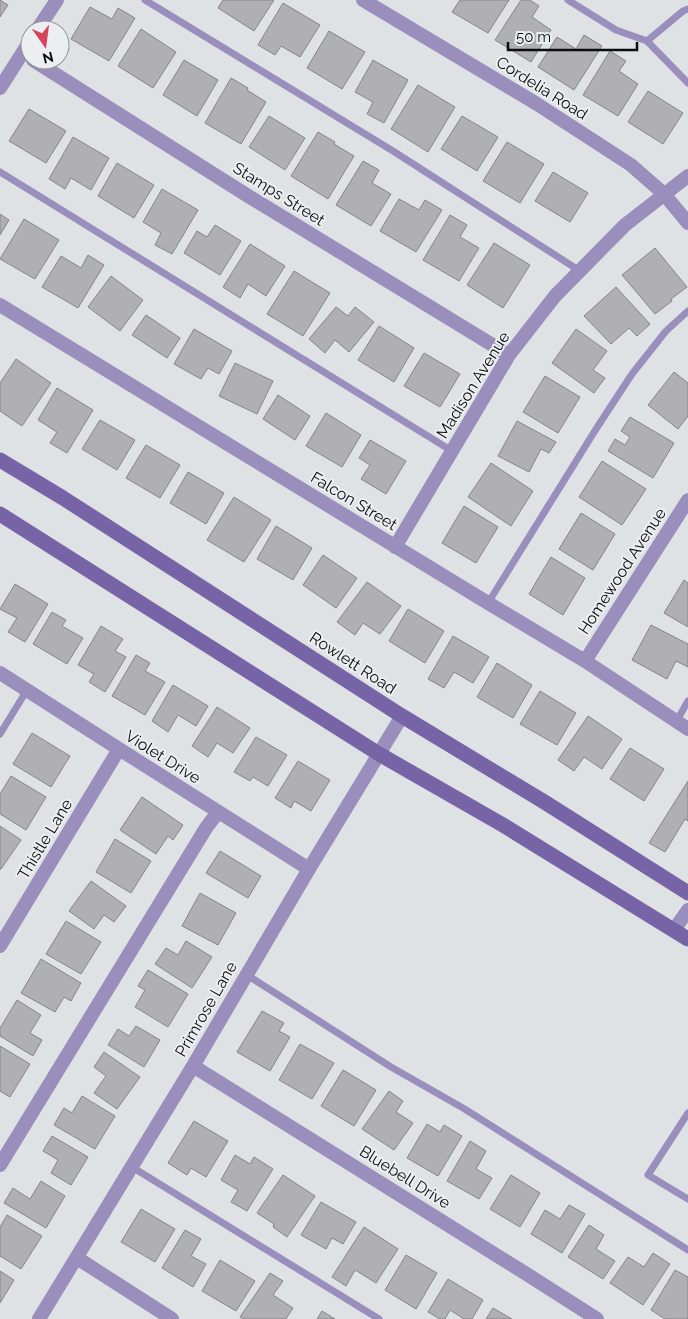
<svg xmlns="http://www.w3.org/2000/svg" width="688" height="1319" font-family="Raleway,sans-serif">
<rect width="100%" height="100%" fill="#dfe2e5"/>
<!-- building -->
<path fill="#b0b0b4" stroke="#858589" d="M0,0L8,5L0,17Z
M223,0H274L254,31L218,8Z
M460,0H509L488,33L452,12Z
M521,0H530L539,6L532,17L551,30L531,62L495,40Z
M283,3L320,25L300,57L281,46L275,55L258,45Z
M90,7L112,19L118,8L135,18L109,61L71,39Z
M141,29L176,52L153,88L118,66Z
M329,31L365,52L342,89L307,68Z
M584,35L602,46L574,90L538,67L557,37L576,49Z
M610,51L626,61L619,71L638,84L618,116L583,95Z
M184,60L218,80L197,116L163,95Z
M373,60L408,80L384,123L367,114L373,102L355,92Z
M231,78L248,88L247,90L266,102L241,144L205,123Z
M418,85L455,107L428,152L391,129Z
M648,91L683,113L663,144L628,122Z
M29,109L66,131L46,163L9,141Z
M269,116L305,138L285,170L249,147Z
M462,116L498,137L477,171L441,149Z
M318,132L335,142L334,144L354,156L328,199L291,176Z
M73,137L109,158L91,190L71,178L65,189L49,179Z
M507,142L544,164L520,203L483,181Z
M363,161L379,170L372,183L391,194L371,226L336,205Z
M117,163L154,185L134,218L98,196Z
M553,172L588,193L570,222L535,201Z
M162,189L198,210L172,254L155,245L161,233L143,222Z
M399,199L419,210L425,200L442,210L416,252L380,231Z
M0,214L9,220L0,235Z
M450,215L467,225L460,237L479,248L459,281L423,260Z
M24,219L59,240L35,279L0,259Z
M215,225L241,241L220,275L184,253L197,231L207,237Z
M494,243L530,265L503,308L467,285Z
M250,244L285,266L266,296L248,284L240,298L223,287Z
M655,248L687,287L671,299L672,301L655,314L622,275Z
M88,255L104,265L78,308L42,287L61,256L81,268Z
M294,271L330,293L303,336L267,314Z
M111,276L143,300L120,331L88,307Z
M616,287L650,324L637,336L629,328L611,344L584,316Z
M336,307L348,316L355,307L374,322L349,352L335,340L325,353L309,339Z
M146,315L180,338L167,358L132,335Z
M379,326L414,348L394,382L358,360Z
M194,329L232,351L219,374L208,368L201,379L174,364Z
M576,329L607,351L593,370L605,378L594,393L552,363Z
M424,353L460,374L440,407L404,386Z
M16,359L51,383L22,426L0,411V383Z
M235,363L273,381L257,414L219,396Z
M674,372L688,383V416L678,429L648,405Z
M545,376L580,397L558,433L523,412Z
M57,388L93,410L67,453L50,443L57,432L38,420Z
M278,395L310,416L295,440L263,419Z
M326,413L361,435L342,467L306,446Z
M630,417L674,443L653,478L608,451L615,439L625,445L630,437L621,431Z
M100,420L135,440L117,470L82,449Z
M517,421L556,442L549,453L541,449L529,472L498,456Z
M370,440L406,461L386,494L361,479L370,465L359,458Z
M146,445L180,465L160,498L126,478Z
M602,461L646,489L622,525L579,497Z
M491,463L533,491L511,526L468,497Z
M188,472L224,493L206,524L170,503Z
M234,497L271,520L244,562L207,540Z
M464,506L498,527L476,563L442,543Z
M581,513L615,534L593,570L559,549Z
M276,526L312,548L293,580L257,559Z
M323,555L357,578L336,608L303,585Z
M551,557L585,578L563,615L529,594Z
M684,580L688,583V627L664,613Z
M367,582L401,606L380,634L363,623L355,635L337,622Z
M15,584L48,604L25,642L8,632L17,618L0,609Z
M408,609L444,631L425,663L389,641Z
M52,612L66,620L62,626L83,638L67,664L33,644Z
M651,625L688,644V667L676,661L667,679L632,660Z
M101,626L123,639L115,651L126,657L105,692L89,682L94,674L78,665Z
M453,636L489,657L473,683L454,672L444,688L428,679Z
M136,655L150,663L145,671L165,682L145,715L112,696Z
M497,663L532,685L513,718L477,697Z
M173,685L208,706L196,726L178,715L168,732L152,721Z
M540,691L576,713L557,745L520,724Z
M217,707L250,728L233,753L217,743L208,757L192,746Z
M588,716L622,739L602,769L584,757L574,771L558,760Z
M32,733L70,756L51,787L13,764Z
M256,737L287,755L268,786L253,777L250,781L234,772Z
M630,748L664,769L644,801L610,779Z
M298,761L330,780L311,811L294,801L291,808L275,798Z
M11,776L46,797L26,830L0,814V794Z
M688,781V821L685,819L665,852L649,843Z
M142,797L183,825L173,840L168,836L156,854L120,830Z
M0,826L21,840L1,869H0Z
M115,839L151,861L131,893L96,872Z
M220,851L261,876L248,898L206,873Z
M91,881L126,906L114,922L104,915L94,929L69,911Z
M200,893L236,913L218,945L182,926Z
M66,921L101,942L81,974L46,954Z
M186,941L212,957L192,988L155,964L166,948L178,955Z
M41,959L81,983L71,1001L64,997L55,1012L21,993Z
M148,970L188,994L168,1027L135,1007L145,990L138,986Z
M17,1000L41,1015L30,1033L42,1040L33,1056L0,1036V1028Z
M262,1011L284,1023L279,1031L290,1037L270,1071L237,1052Z
M136,1026L160,1040L144,1067L108,1045L118,1029L129,1036Z
M300,1044L334,1063L312,1099L279,1080Z
M0,1046L30,1064L10,1097L0,1091Z
M104,1052L140,1077L117,1109L94,1093L106,1076L94,1067Z
M343,1070L376,1090L354,1126L321,1106Z
M389,1091L403,1101L396,1112L413,1123L394,1150L362,1129Z
M82,1096L115,1116L95,1149L54,1125L64,1108L72,1113Z
M194,1121L228,1141L206,1177L191,1168L187,1175L168,1163Z
M427,1124L440,1132L444,1125L462,1136L438,1176L407,1158Z
M52,1136L88,1157L71,1185L51,1173L58,1160L43,1151Z
M470,1141L486,1151L476,1169L492,1178L479,1199L447,1181Z
M235,1155L250,1164L254,1157L273,1169L247,1211L231,1202L238,1190L221,1180Z
M283,1175L315,1196L287,1237L273,1227L274,1224L257,1213Z
M511,1175L540,1193L520,1227L490,1209Z
M41,1181L65,1196L46,1228L4,1203L13,1188L30,1199Z
M321,1202L356,1222L343,1244L332,1238L326,1249L301,1235Z
M569,1205L585,1214L562,1253L531,1234L545,1210L560,1219Z
M141,1209L175,1229L155,1262L121,1242Z
M7,1215L42,1236L21,1269L0,1256V1227Z
M589,1225L604,1235L596,1249L615,1261L603,1279L568,1257Z
M364,1227L398,1249L376,1283L355,1270L346,1286L332,1277Z
M185,1230L201,1239L191,1256L206,1264L193,1287L162,1268Z
M653,1253L670,1264L643,1305L610,1283L628,1257L644,1267Z
M406,1255L437,1273L416,1309L385,1290Z
M220,1260L255,1281L236,1311L202,1291Z
M675,1270L688,1277V1319H665L651,1310Z
M0,1271L14,1280L0,1303Z
M270,1273L283,1281L273,1295L293,1308L286,1319H243L240,1317Z
M448,1279L483,1300L472,1319H464L450,1310L445,1319H440L428,1312Z
M493,1308L512,1319H486Z
M322,1311L335,1319H317Z"/>
<g fill="none" stroke-linecap="round" stroke-linejoin="round">
<!-- lane -->
<path stroke="#998ebc" stroke-width="7" d="M145,0L393,151L580,271
M568,0L616,30L647,41L688,83
M647,41L683,11L688,9
M0,172L452,451
M488,603L596,429L632,374L666,331L688,311
M676,722L688,701
M0,734L27,690
M247,975L391,1067L463,1108L688,1250
M688,1113L648,1175L688,1199
M132,1167L379,1319"/>
<!-- street -->
<path stroke="#998ebc" stroke-width="14" d="M363,0L537,104L631,165L664,194L688,223
M37,30L57,0
M33,60L245,194L509,355
M0,88L30,41
M0,305L488,603L585,661L688,729
M395,547L509,355L555,296L625,225L688,176
M585,661L688,500
M0,673L119,749L309,869
M674,930L688,910
M0,946L119,749
M193,1066L525,1273L597,1319
M0,1165L206,828L218,812
M77,1258L172,1319
M39,1319L193,1066L309,869L402,716"/>
<!-- secondary -->
<path stroke="#7664a7" stroke-width="15" d="M0,460L63,498L402,716L546,803L688,893
M0,514L379,754L503,825L688,939"/>
</g>
<g text-anchor="middle" dominant-baseline="central" stroke-width="4" stroke-linejoin="round" paint-order="stroke">
<!-- street labels -->
<g font-size="16" fill="#0b0c0c" stroke="#eceff2">
<text transform="translate(542 88) rotate(32)">Cordelia Road</text>
<text transform="translate(279 194) rotate(32)">Stamps Street</text>
<text transform="translate(473 385) rotate(-58)">Madison Avenue</text>
<text transform="translate(354 501) rotate(31)">Falcon Street</text>
<text transform="translate(622 571) rotate(-57)">Homewood Avenue</text>
<text transform="translate(353 663) rotate(33)">Rowlett Road</text>
<text transform="translate(163 757) rotate(32)">Violet Drive</text>
<text transform="translate(45 839) rotate(-59)">Thistle Lane</text>
<text transform="translate(206 1009) rotate(-60)">Primrose Lane</text>
<text transform="translate(405 1177) rotate(32)">Bluebell Drive</text>
</g>
</g>
<!-- north arrow -->
<g transform="translate(45 45) rotate(166)"><circle r="24" fill="#eceff2" stroke="#929496"/>
<path d="M0-4L9 19L0 12L-9 19Z" fill="#d5455d"/>
<text y="-8" font-size="14" font-weight="bold" text-anchor="middle" fill="#0b0c0c">N</text>
</g>
<!-- scale -->
<path d="M508 42v8h129v-8" fill="none" stroke="#0b0c0c" stroke-width="2.5"/>
<text x="516" y="42" font-size="15" fill="#0b0c0c" stroke="#eceff2" stroke-width="4" paint-order="stroke">50 m</text>
</svg>
